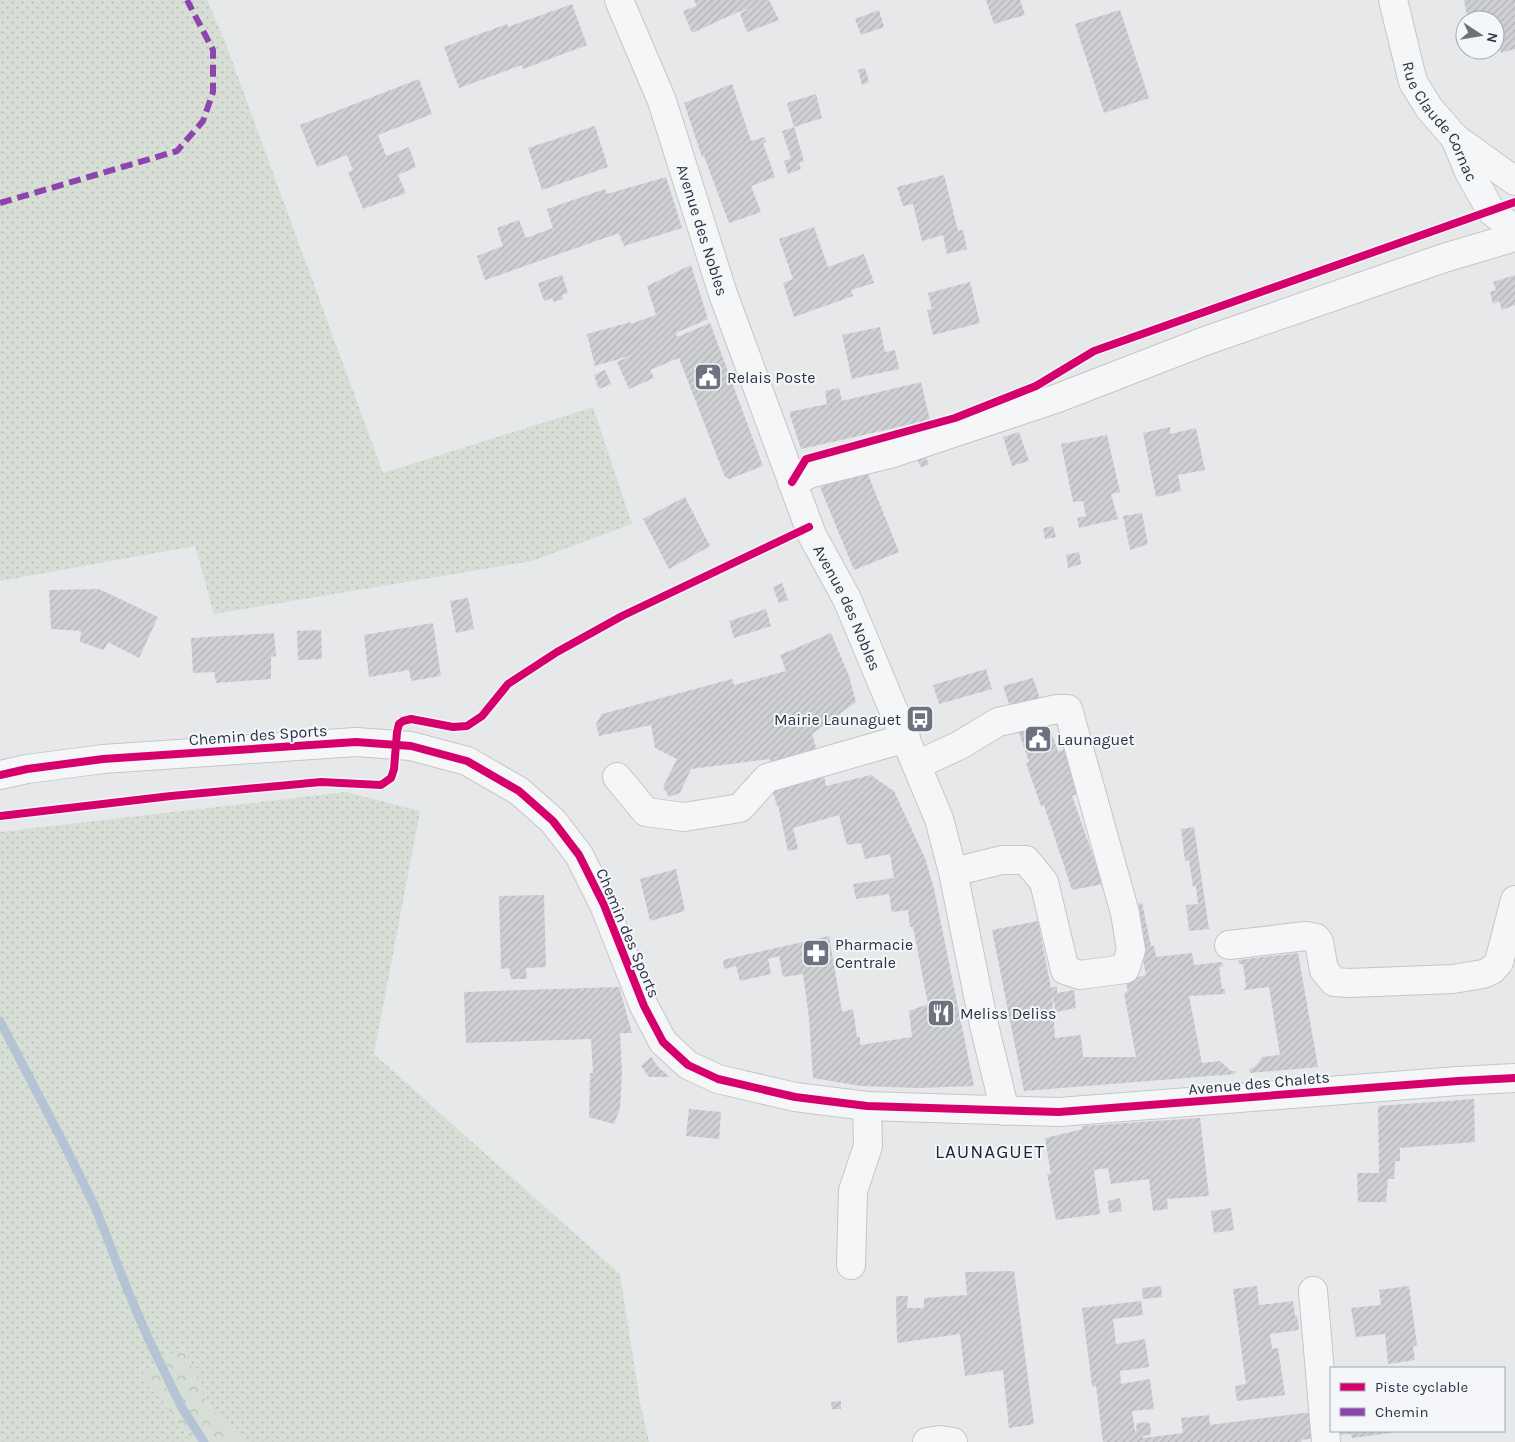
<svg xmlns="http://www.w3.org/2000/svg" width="1515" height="1442" font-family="Karla,sans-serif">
<defs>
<pattern id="grass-dots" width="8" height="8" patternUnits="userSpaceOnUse" patternTransform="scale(1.25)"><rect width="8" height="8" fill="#d6ded6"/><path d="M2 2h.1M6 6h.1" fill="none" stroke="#b8bfb9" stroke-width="1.8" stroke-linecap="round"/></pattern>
<pattern id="forest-crowns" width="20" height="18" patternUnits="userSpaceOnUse" patternTransform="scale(1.25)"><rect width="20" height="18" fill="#d6ded6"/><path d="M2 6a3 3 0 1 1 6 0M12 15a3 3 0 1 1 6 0" fill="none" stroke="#b8bfb9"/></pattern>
<pattern id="building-hatch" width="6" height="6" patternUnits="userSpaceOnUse" patternTransform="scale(1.25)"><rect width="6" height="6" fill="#ced0d3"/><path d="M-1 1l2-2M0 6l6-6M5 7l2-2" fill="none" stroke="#b1b3b6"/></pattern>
</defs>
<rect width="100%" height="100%" fill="#e6e8ea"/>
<!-- grass -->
<path fill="url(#grass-dots)" d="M0,0H207L224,39L383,473L593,407L632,524L532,561L214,614L195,546L0,581Z
M346,792L420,811L374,1054L620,1274L640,1402L649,1442H244L208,1405L183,1347L143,1372L191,1442H0V832Z"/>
<!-- forest -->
<path fill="url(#forest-crowns)" d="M183,1347L208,1405L244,1442H191L143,1372Z"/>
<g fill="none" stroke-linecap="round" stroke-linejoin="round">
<!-- stream -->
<path stroke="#b4c4d5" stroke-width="9" d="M0,1021L68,1152L96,1209L125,1284L148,1338L182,1408L204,1442"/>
</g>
<!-- building -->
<path fill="url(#building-hatch)" d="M694,0H769L779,20L747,32L740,13L752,8L738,12L692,33L683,11L697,6Z
M986,0H1020L1025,15L994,24Z
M1464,0H1515V49L1501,53L1498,40L1495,41V20H1469L1466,11Z
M572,4L587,45L523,69L522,65L459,88L444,47L507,24L508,27Z
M879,10L884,27L861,35L855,19Z
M1120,10L1149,98L1104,113L1075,24Z
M865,68L869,82L862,85L858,70Z
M419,79L432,114L378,135L386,156L409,147L416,167L398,175L406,193L363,209L348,172L353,170L347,155L317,167L300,125Z
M732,84L751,141L765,137L766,142L763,143L775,177L751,186L761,212L729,223L704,156L702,157L684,103Z
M816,94L822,118L794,127L787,103Z
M595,126L608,167L542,190L528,148Z
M794,127L804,161L799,163L801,169L788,174L784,161L791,158L782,131Z
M944,175L958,231L963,230L967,249L947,254L943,235L922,241L913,204L903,206L897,187Z
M666,177L682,228L624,246L619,233L485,280L477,256L503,246L497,228L519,220L526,238L553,228L547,209L605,189L607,194Z
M814,227L828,267L864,254L874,283L851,290L853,296L794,317L783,283L793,279L779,239Z
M691,265L708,319L676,333L677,337L710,323L763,466L729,479L725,477L679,358L650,370L654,378L629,389L617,362L633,355L595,366L587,334L631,322L630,324L656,315L647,286Z
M562,275L568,293L562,295L563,299L554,302L552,298L544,301L538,283Z
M1515,275V305L1502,310L1499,301L1493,304L1490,292L1496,290L1493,282Z
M970,282L980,323L933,335L927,310L932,309L928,293Z
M880,327L885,352L895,350L899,369L852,379L842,335Z
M605,370L611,384L599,389L594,375Z
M921,382L930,420L801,449L789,412L827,404L825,391L839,388L842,401Z
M1170,427V434L1196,428L1205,470L1178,475L1181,491L1156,497L1143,433Z
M1019,432L1029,461L1012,466L1003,437Z
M1107,435L1120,492L1111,494L1118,519L1079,528L1077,518L1086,516L1083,501L1073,502L1061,444Z
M925,454L929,465L921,467L916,457Z
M867,472L899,552L854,570L820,487Z
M685,497L710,546L669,569L643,519Z
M1142,513L1148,544L1130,550L1123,516Z
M1053,526L1056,537L1045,539L1043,528Z
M1079,552L1081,564L1068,568L1066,555Z
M782,583L788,600L779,603L773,587Z
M99,589L158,617L139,658L108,642L104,650L80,642L81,631L51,629L49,590Z
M468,598L474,629L456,633L450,601Z
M766,609L771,626L734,638L729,621Z
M433,623L441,676L411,681L409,670L369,677L364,635Z
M321,630L322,659L298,660L297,631Z
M274,633L276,656L271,657V679L216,683L214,672L193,673L191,638Z
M831,633L849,676L856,702L812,734L816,748L813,749L820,777L824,776L826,786L871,775L892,790L893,789L925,858L934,889L974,1086L919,1088L861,1086L813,1078L809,1018L803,974L783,977L779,956L768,959L771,974L740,981L736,966L724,969L723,960L829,936L842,1012L853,1009L857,1037H860V1045L912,1037L909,1011L928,1004L913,927H910L908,910L892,912L889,894L856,899L853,884L894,878L890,854L865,859L861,843L847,845L839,815L793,828L798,849L788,851L778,805L777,806L772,789L776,788L770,759L691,769L680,793L669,797L663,787L677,759L655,748L651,725L599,736L596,724L602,714L732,679L734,685L786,671L780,655Z
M986,669L992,689L939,704L933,685Z
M1033,678L1058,752L1065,749L1080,793L1072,796L1103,884L1072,890L1044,805L1041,806L1026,763L1029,762L1003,686Z
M927,707L929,714L917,719L913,711Z
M1194,827L1209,929L1189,931L1186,905L1198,904L1196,886L1193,887L1189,860L1185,861L1181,829Z
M676,869L685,911L650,921L640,879Z
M544,895L546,967L526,968L527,979H511L509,968L501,969L499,896Z
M1142,903L1151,946H1154L1156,957L1192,953L1194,965L1222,962L1223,966L1219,967L1222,989H1225V994L1189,996L1202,1063L1220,1061L1231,1071H1236L1235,1074L1024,1091L992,930L1038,921L1051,988L1057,986V993L1074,990L1076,1008L1056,1012L1052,994L1055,1038L1081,1035L1083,1057H1136L1124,993L1128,991L1125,980L1146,975L1132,905Z
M1298,953L1318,1067L1250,1073L1249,1069L1254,1067L1260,1061L1262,1057L1280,1055L1269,987L1244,990L1246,986L1243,964H1239L1238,960Z
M619,987L632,1033H620L622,1072L620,1108L614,1124L589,1117L590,1073H593L591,1039L466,1043L464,992Z
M651,1057L658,1067L670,1077H649L641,1066Z
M1474,1099L1475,1142L1400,1148V1161H1395L1394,1179H1388L1386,1202H1358L1357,1173H1379L1378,1106Z
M689,1109L721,1112L719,1139L686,1136Z
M1200,1118L1209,1196L1167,1199L1168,1209L1153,1211L1149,1179L1111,1184L1108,1168L1094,1170L1100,1214L1056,1220L1047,1174H1051L1045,1138L1083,1129L1081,1126Z
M1120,1198L1122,1211L1109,1213L1108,1201Z
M1231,1208L1234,1230L1214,1233L1211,1211Z
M1014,1271L1034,1424L1009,1428L1003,1370L965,1376L960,1334L897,1343L896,1296H908L907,1308H924V1298L967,1295L965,1272Z
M1161,1286L1162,1297L1143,1299L1142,1288Z
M1257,1286L1259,1305L1293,1301L1295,1316H1297L1299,1330L1270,1334L1272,1349L1278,1348L1285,1395L1237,1401L1235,1386L1246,1384L1233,1289Z
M1409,1286L1417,1345L1413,1346L1415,1360L1388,1364L1385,1334L1356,1337L1351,1308L1381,1305L1379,1290Z
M1141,1301L1143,1315L1113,1319L1116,1344L1145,1339L1149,1367L1120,1371L1121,1384L1150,1379L1154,1409L1132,1411L1135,1431H1137L1136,1426L1137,1423L1147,1422L1150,1424L1151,1433L1150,1435L1143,1436V1438L1183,1433L1181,1418L1209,1415L1210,1425L1312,1412L1316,1438L1301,1440L1302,1442H1103L1096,1386L1092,1387L1090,1369L1082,1308Z
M841,1401V1409H832L831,1402Z
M1336,1431H1398V1432L1352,1438L1351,1434L1337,1435Z"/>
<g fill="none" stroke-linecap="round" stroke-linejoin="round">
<!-- minor casing -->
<g stroke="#c4c6c8" stroke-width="30">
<g id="minor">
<path id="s1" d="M619,0L662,101L723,294L812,535L847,599L939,819L953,872L984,1025L1005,1111"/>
<path id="s2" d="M1393,0L1413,82L1429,108L1455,138L1469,172L1491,211L1509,225L1515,228"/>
<path d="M1455,138L1515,181"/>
<path d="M792,482L812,473L890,454L1058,398L1205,341L1444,258L1515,237"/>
<path d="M917,765L960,745L998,722L1057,709H1068L1125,913L1131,950L1125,969L1080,975L1065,970L1044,882L1026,860H1002L953,872"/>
<path d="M0,775L27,769L103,759L356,742L411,746L467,761L519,791L553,821L579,855L604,905L644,1006L663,1042L688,1065L718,1079L795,1097L867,1106L1059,1112L1458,1081L1515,1078"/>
<path d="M617,777L646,812L684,817L740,808L767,778L906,738"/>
<path d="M1229,945L1306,936L1316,938L1319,942L1324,970L1334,982L1350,983L1453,979L1483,974L1492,970L1499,962L1515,900"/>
<path d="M851,1265L853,1191L868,1146L867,1106"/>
<path d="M1313,1291L1326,1442"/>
<path d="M927,1442L940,1440L953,1442"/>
</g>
</g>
<!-- minor -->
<use href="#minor" stroke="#f5f6f7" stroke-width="28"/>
<!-- quiet -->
<path stroke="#8e44ad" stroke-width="6" stroke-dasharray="12 6" stroke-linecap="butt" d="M0,203L177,151L203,121L213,92V50L187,0"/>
<!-- cycleway casing -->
<g stroke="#f4f6f9" stroke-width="11">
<path id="cycleway" d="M792,482L806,459L955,418L1036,386L1094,351L1515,202
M0,775L27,769L103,759L356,742L411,746L467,761L519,791L553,821L579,855L604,905L644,1006L663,1042L688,1065L718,1079L795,1097L867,1106L1059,1112L1458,1081L1515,1078
M0,816L171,796L321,782L381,785L391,778L394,769L397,732L399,724L403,721L411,719L453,727L467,726L482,716L508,684L557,652L622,616L809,527"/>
</g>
<!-- cycleway -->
<use href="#cycleway" stroke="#d6006c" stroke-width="8"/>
</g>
<!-- icons -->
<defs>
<g id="civic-square" transform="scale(1.4375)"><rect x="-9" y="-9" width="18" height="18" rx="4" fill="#6c737f" stroke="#f4f6f9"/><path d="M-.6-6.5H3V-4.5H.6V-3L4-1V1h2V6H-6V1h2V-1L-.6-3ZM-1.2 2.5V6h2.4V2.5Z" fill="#fff"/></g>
<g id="bus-square" transform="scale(1.4375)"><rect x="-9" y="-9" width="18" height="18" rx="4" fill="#6c737f" stroke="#f4f6f9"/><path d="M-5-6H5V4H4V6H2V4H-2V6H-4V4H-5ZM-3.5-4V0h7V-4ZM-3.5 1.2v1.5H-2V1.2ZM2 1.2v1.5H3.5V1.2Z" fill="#fff"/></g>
<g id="pharmacy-square" transform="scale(1.4375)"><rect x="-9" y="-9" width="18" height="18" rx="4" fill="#6c737f" stroke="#f4f6f9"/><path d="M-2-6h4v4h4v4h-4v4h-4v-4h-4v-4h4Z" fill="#fff"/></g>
<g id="restaurant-square" transform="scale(1.4375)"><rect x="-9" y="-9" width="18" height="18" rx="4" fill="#6c737f" stroke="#f4f6f9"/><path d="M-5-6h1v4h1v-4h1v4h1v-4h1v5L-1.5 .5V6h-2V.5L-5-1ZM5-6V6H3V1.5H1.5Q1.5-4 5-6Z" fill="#fff"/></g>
</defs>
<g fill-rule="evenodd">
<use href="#civic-square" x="708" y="377"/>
<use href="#bus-square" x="920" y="719"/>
<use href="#civic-square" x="1038" y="739"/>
<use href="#pharmacy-square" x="816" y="953"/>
<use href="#restaurant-square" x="941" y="1013"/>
</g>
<g text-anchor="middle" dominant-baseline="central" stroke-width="4" stroke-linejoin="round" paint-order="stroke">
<!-- street labels -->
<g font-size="16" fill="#2b3445" stroke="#f4f6f9">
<text stroke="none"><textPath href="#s2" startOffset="132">Rue Claude Cornac</textPath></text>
<text stroke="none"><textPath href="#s1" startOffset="245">Avenue des Nobles</textPath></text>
<text stroke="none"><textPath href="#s1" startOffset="650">Avenue des Nobles</textPath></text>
<text transform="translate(258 735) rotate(-4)">Chemin des Sports</text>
<text transform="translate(628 933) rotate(67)">Chemin des Sports</text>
<text transform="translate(1259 1083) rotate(-5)">Avenue des Chalets</text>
</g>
<!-- poi labels -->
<g font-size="16" fill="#2b3445" stroke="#f4f6f9" text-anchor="start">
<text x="727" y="377">Relais Poste</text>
<text x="901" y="719" text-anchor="end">Mairie Launaguet</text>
<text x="1057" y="739">Launaguet</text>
<text x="835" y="944">Pharmacie<tspan x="835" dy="18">Centrale</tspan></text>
<text x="960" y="1013">Meliss Deliss</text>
</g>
<!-- quarter labels -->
<g font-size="19" letter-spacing="1" fill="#1d2536" stroke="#f4f6f9">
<text x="990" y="1152">LAUNAGUET</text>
</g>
</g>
<!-- legend -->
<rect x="1330" y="1367" width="175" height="65" fill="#f4f6f9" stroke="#a4a8b1"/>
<rect x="1340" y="1383" width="25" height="8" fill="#d6006c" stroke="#a4a8b1"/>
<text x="1375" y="1392" font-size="15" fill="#2b3445">Piste cyclable</text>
<rect x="1340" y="1408" width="25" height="8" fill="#8e44ad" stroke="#a4a8b1"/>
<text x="1375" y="1417" font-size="15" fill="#2b3445">Chemin</text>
<!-- north arrow -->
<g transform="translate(1480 35) rotate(102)"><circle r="24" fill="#f4f6f9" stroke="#a4a8b1"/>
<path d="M0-4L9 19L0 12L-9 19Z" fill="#6c737f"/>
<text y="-8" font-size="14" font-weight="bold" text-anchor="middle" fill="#2b3445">N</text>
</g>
</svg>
